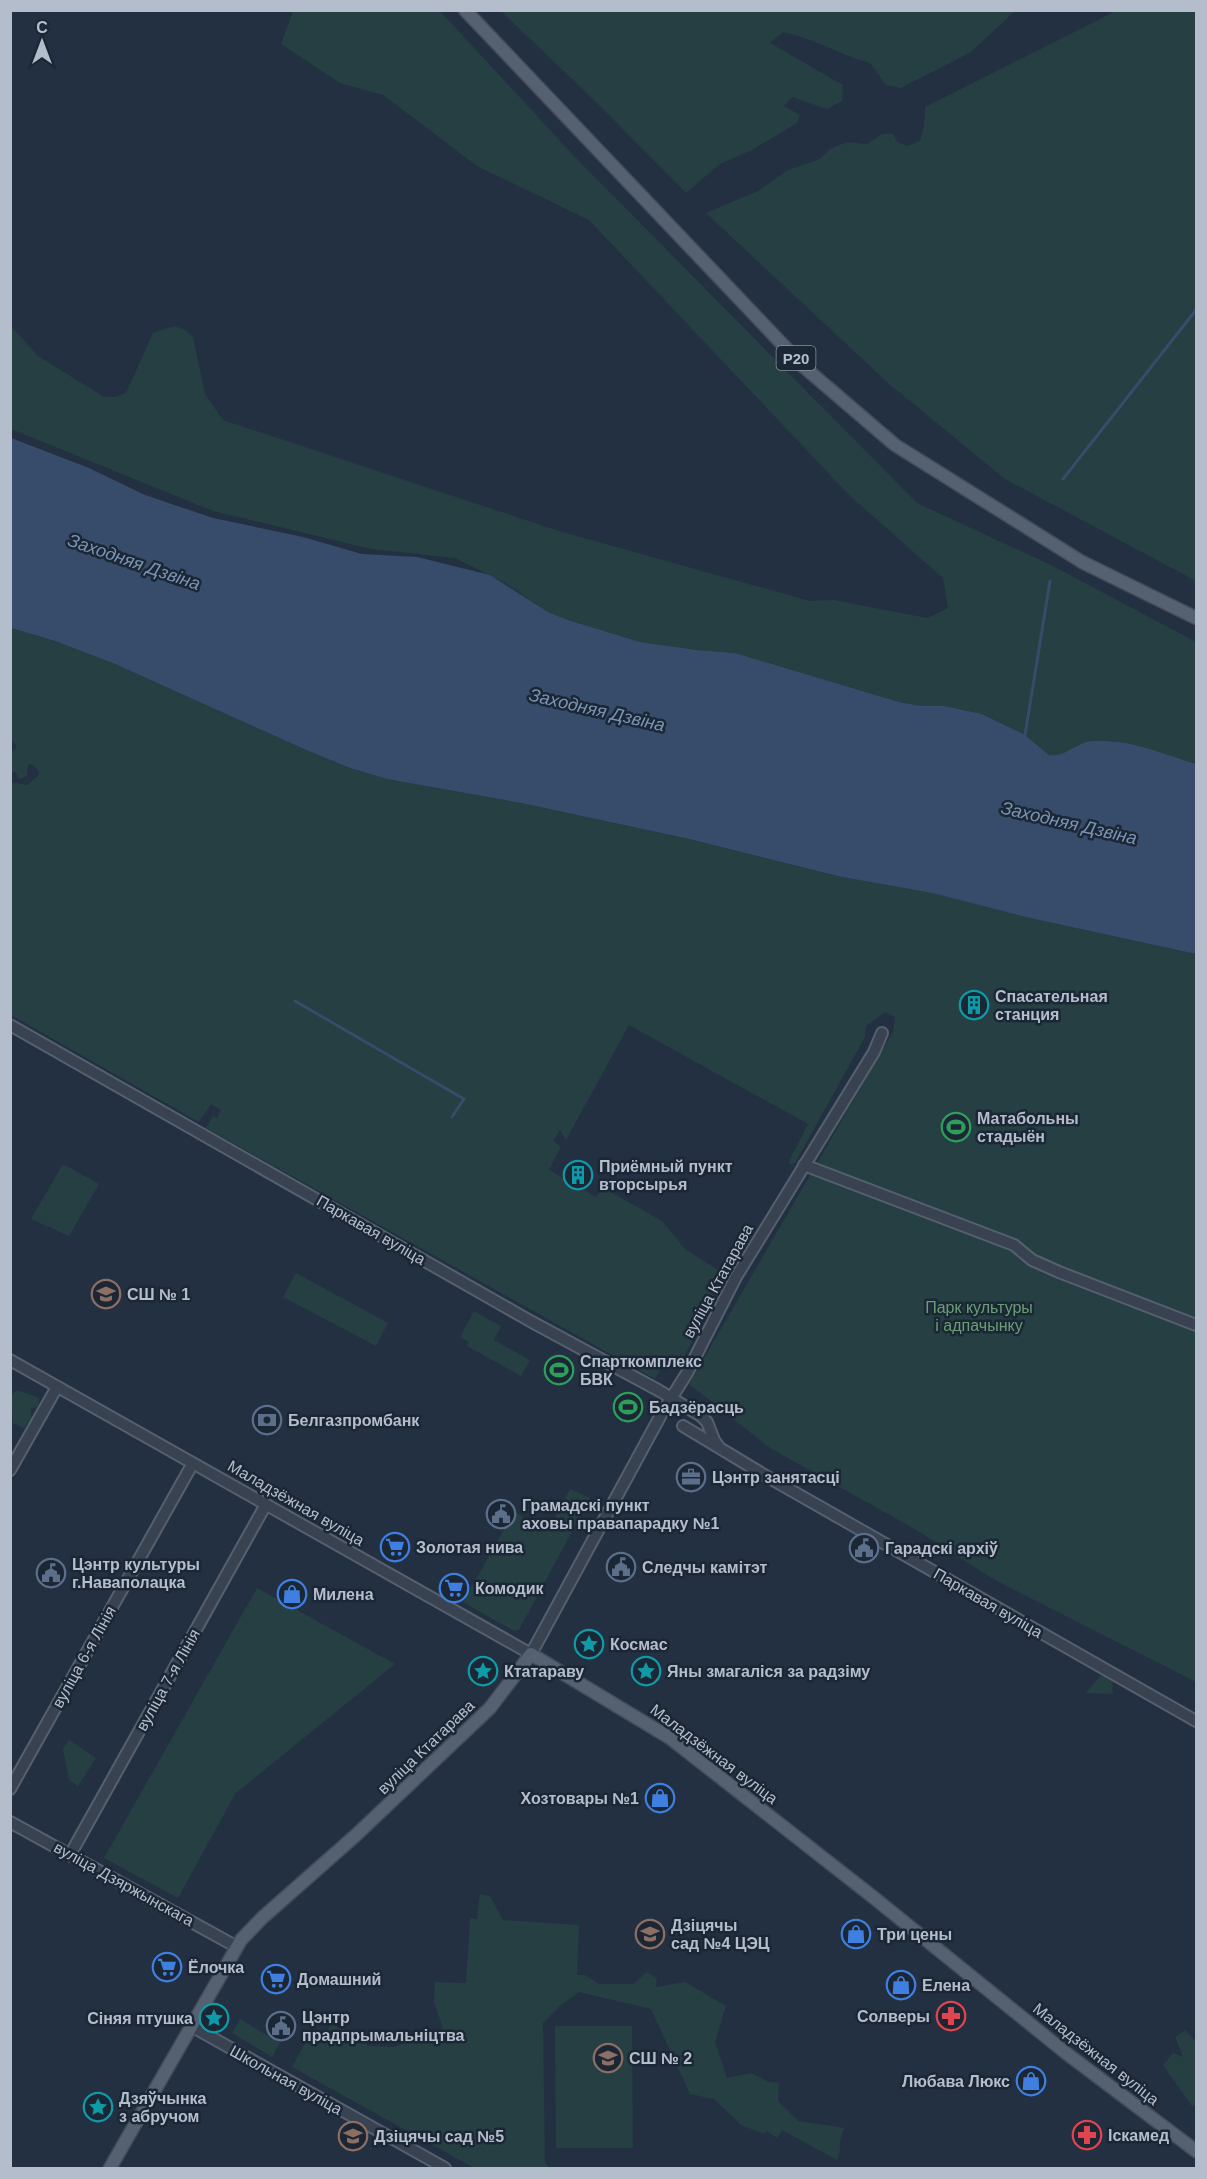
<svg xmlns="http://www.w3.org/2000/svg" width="1207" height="2179" font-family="Arial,sans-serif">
<rect width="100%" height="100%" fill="#233042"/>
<!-- green -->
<path fill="#253f43" d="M1118,10L1196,11V581L1005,479L888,383L706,213L758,191L788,170L820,159L830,149L847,142L867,144L882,134H893L897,142L907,146L920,141L924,126L925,107Z
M293,11H440L574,156L917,503L1053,566L1196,642V764C1164,754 1127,738 1092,741C1076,742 1065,758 1049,755L1025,735L982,714L944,706H921L899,702L735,653L697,650L640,642L568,620L548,612L505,583L455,558L371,549L213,511L11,429V326L38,356L104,397H115L126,393L153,333L174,326L185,330L193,337L205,394L223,420L559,531L810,601L834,600L927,618L948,608L943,578L850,496L589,220L477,166L383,95L340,83L281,44Z
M501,11H1015L971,52L901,88L886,85L870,63C840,55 813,38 783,32L770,43L843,85L842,101L827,109L792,97L784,106L800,115L797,123L752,150L720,164L686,193L598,104Z
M11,628L55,641L115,664L306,750L350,768L387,779L526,804L689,839L842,877L932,893L1030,918L1196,954V1682L995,1580L918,1531L770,1448L689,1384L893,1032L895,1017L885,1012L866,1026L865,1037L795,1163L789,1165L790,1159L808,1124L629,1025L566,1140L560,1130L553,1141L561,1147L549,1170L596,1197L602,1187L662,1221L685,1249L727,1276L680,1364L668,1357L655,1379L206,1128L213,1116L217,1118L221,1110L211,1104L199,1122L11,1015V782L27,785L39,775V771L32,764L28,765L27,776L19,779L15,772L11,773V751L16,749V745L10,739Z
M63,1164L99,1184L69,1236L31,1219Z
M296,1273L388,1323L376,1346L283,1297Z
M474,1311L501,1326L494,1340L530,1360L521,1376L467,1346L469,1342L460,1337Z
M17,1390L39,1398L38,1406L31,1409V1418L24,1428L13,1423L11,1395Z
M570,1489L590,1498L519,1630L514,1631L463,1602L514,1512L548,1530Z
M257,1588L395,1664L235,1794L178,1898L104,1858Z
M1100,1676H1107L1112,1680L1113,1694L1086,1693Z
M69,1740L96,1758L78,1786L69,1780L63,1749Z
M480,1894L490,1896L503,1920L579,1925L577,1975H585L599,1984H634L646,1972L657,1978L656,1987L685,1982L726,2006L715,2042L727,2078L751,2073L769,2082L779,2083L778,2101L798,2121L845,2128C837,2141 843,2147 837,2160L782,2130L777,2138L766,2131L764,2134L741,2125L714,2099L690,2094L651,2009L579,1992L560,2006L543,2023L545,2162L550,2168H474L292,2067L308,2038L326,2032L331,2024L348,2032L366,2033L367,2046L394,2047L443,2028L434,2002L435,1982L466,1983L470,1918L477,1919Z
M211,2008L227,2017L221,2029H205C201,2022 207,2015 211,2008Z
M240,2019L280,2043L272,2057L232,2033Z
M555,2026H632L633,2148H556Z
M1185,2030L1196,2041V2107L1191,2105L1163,2065L1173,2053L1183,2057L1175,2037Z"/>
<!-- water -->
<path fill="#364c6a" d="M11,438L89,468L145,495L213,518L303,537L362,554L417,557L490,575L548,612L568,620L640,642L697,650L735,653L899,702L921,706H944L982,714L1025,735L1049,755C1065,758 1076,742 1092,741C1127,738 1164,754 1196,764V954L1030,918L932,893L842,877L689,839L526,804L387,779L350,768L306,750L115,664L55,641L11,628Z"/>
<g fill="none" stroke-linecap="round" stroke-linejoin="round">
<!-- stream -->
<path stroke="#364c6a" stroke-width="3" d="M1063,479L1196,310
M1025,735L1050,581
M295,1001L464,1099L452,1117"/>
<!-- minor casing -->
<g stroke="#55606f" stroke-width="14">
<path id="minor" d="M10,1025L532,1322L658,1390L701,1416L707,1422L714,1440L719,1447
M804,1165L1014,1245L1032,1260L1059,1272L1196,1325
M10,1360L531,1654L662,1413L687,1373L736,1277L874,1052L882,1033
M683,1426L766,1476L1196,1721
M10,1470L57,1387
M10,1789L193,1463
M10,1822L237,1947
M70,1855L265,1506
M191,2026L445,2168"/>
</g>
<!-- major casing -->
<g stroke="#414b5a" stroke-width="15">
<path id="major" d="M465,10L804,367L895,445L1082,562L1196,618
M110,2168L241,1940L262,1918L355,1836L490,1708L531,1654L670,1738L873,1897L1066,2053L1196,2151"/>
</g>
<!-- minor -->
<use href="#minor" stroke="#384251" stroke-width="10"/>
<!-- major -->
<use href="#major" stroke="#556171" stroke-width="12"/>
</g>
<!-- icons -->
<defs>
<g id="building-ring" transform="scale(1.5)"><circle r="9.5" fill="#1c2736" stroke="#0f9aa8" stroke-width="1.5"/><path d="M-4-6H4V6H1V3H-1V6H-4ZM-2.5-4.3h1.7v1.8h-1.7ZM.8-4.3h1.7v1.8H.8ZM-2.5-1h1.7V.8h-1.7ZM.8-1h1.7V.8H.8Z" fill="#0f9aa8"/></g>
<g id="stadium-ring" transform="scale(1.5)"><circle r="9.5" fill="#1c2736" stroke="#2e9e5b" stroke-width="1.5"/><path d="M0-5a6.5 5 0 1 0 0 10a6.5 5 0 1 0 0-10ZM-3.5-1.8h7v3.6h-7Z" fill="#2e9e5b"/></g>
<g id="school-ring" transform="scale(1.5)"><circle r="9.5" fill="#1c2736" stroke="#8d6e63" stroke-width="1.5"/><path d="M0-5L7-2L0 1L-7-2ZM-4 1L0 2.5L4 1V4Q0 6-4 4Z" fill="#8d6e63"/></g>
<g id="bank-ring" transform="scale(1.5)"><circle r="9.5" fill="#1c2736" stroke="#5c6f8a" stroke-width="1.5"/><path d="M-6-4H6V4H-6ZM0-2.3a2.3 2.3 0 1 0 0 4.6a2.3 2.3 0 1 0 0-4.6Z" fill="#5c6f8a"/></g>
<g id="office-ring" transform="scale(1.5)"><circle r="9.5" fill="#1c2736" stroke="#5c6f8a" stroke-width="1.5"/><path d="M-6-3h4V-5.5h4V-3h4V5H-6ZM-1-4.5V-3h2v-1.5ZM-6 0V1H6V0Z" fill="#5c6f8a"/></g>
<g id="civic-ring" transform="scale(1.5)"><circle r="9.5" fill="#1c2736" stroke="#5c6f8a" stroke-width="1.5"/><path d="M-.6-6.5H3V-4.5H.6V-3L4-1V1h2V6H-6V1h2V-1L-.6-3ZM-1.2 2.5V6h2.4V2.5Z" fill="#5c6f8a"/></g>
<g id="supermarket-ring" transform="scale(1.5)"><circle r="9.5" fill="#1c2736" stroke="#3f7fe0" stroke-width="1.5"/><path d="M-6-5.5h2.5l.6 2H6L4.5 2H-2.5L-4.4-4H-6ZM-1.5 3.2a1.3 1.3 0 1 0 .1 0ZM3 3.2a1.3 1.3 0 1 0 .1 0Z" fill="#3f7fe0"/></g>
<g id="shop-ring" transform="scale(1.5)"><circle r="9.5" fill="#1c2736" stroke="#3f7fe0" stroke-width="1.5"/><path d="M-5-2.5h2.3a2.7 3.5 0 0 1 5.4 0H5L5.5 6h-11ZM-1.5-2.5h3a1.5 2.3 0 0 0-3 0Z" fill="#3f7fe0"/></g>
<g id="sight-ring" transform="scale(1.5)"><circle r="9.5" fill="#1c2736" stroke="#0f9aa8" stroke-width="1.5"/><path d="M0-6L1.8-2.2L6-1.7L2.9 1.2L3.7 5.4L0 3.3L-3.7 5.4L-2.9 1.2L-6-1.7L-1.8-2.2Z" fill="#0f9aa8"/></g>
<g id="pharmacy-ring" transform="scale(1.5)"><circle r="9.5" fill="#1c2736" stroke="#e0444e" stroke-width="1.5"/><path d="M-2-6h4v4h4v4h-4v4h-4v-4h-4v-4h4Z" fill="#e0444e"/></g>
</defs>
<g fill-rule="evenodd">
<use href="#building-ring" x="974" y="1005"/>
<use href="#stadium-ring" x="956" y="1127"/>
<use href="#building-ring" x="578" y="1175"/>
<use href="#school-ring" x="106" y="1294"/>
<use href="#stadium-ring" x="559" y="1370"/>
<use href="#stadium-ring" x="628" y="1407"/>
<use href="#bank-ring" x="267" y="1420"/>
<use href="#office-ring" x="691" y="1477"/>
<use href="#civic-ring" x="501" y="1514"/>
<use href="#supermarket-ring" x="395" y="1547"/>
<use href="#civic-ring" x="864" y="1548"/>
<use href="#civic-ring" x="621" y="1567"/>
<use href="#civic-ring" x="51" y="1573"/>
<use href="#supermarket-ring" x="454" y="1588"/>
<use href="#shop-ring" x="292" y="1594"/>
<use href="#sight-ring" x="589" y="1644"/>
<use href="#sight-ring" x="483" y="1671"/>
<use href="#sight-ring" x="646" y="1671"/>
<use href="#shop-ring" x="660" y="1798"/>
<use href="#school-ring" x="650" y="1934"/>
<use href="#shop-ring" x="856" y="1934"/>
<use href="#supermarket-ring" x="167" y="1967"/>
<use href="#supermarket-ring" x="276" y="1979"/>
<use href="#shop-ring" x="901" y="1985"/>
<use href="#pharmacy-ring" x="951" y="2016"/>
<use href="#sight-ring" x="214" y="2018"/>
<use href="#civic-ring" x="281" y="2026"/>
<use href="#school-ring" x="608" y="2058"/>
<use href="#shop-ring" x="1031" y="2081"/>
<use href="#sight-ring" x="98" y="2107"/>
<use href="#pharmacy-ring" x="1087" y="2135"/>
<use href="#school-ring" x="353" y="2136"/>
</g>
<g text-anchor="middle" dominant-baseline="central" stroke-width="5" stroke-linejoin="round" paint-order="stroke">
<!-- shield labels -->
<rect fill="#1c2736" stroke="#86909f" stroke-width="1.5" x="776.5" y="346" width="39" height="24" rx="4.5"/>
<g font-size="15" font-weight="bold" fill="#b4bdcc">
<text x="796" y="358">Р20</text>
</g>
<!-- poi labels -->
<g font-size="16" font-weight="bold" fill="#b4bdcc" stroke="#1c2736" text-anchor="start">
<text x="995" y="996">Спасательная<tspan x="995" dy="18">станция</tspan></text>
<text x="977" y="1118">Матабольны<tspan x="977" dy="18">стадыён</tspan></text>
<text x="599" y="1166">Приёмный пункт<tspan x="599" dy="18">вторсырья</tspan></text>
<text x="127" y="1294">СШ № 1</text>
<text x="580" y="1361">Спарткомплекс<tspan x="580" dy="18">БВК</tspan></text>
<text x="649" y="1407">Бадзёрасць</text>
<text x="288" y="1420">Белгазпромбанк</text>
<text x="712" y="1477">Цэнтр занятасці</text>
<text x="522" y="1505">Грамадскі пункт<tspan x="522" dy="18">аховы правапарадку №1</tspan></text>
<text x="416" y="1547">Золотая нива</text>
<text x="885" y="1548">Гарадскі архіў</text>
<text x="72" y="1564">Цэнтр культуры<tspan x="72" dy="18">г.Наваполацка</tspan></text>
<text x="642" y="1567">Следчы камітэт</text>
<text x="475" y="1588">Комодик</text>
<text x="313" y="1594">Милена</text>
<text x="610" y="1644">Космас</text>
<text x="504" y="1671">Ктатараву</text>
<text x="667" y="1671">Яны змагаліся за радзіму</text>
<text x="639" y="1798" text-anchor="end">Хозтовары №1</text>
<text x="671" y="1925">Дзіцячы<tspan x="671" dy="18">сад №4 ЦЭЦ</tspan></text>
<text x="877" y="1934">Три цены</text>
<text x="188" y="1967">Ёлочка</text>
<text x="297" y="1979">Домашний</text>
<text x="922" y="1985">Елена</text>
<text x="930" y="2016" text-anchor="end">Солверы</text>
<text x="302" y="2017">Цэнтр<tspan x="302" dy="18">прадпрымальніцтва</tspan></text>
<text x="193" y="2018" text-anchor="end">Сіняя птушка</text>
<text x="629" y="2058">СШ № 2</text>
<text x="1010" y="2081" text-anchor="end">Любава Люкс</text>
<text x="119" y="2098">Дзяўчынка<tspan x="119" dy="18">з абручом</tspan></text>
<text x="1108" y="2135">Іскамед</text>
<text x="374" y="2136">Дзіцячы сад №5</text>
</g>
<!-- street labels -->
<g font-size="16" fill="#b4bdcc" stroke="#1c2736">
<text transform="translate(371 1230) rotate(30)">Паркавая вуліца</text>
<text transform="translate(718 1281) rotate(-61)">вуліца Ктатарава</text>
<text transform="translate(296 1503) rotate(30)">Маладзёжная вуліца</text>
<text transform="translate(988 1603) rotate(30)">Паркавая вуліца</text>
<text transform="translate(84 1657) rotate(-61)">вуліца 6-я Лінія</text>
<text transform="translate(168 1680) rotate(-61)">вуліца 7-я Лінія</text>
<text transform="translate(426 1747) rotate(-44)">вуліца Ктатарава</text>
<text transform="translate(714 1754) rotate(37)">Маладзёжная вуліца</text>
<text transform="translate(124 1884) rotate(29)">вуліца Дзяржынскага</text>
<text transform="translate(1096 2054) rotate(38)">Маладзёжная вуліца</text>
<text transform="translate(286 2080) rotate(29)">Школьная вуліца</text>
</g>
<!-- park labels -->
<g font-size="16" fill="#699f75" stroke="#1c2736">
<text x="979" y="1307">Парк культуры<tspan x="979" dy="18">і адпачынку</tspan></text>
</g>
<!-- water labels -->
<g font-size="18" font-style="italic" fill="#7a94b5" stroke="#1c2736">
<text transform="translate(134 562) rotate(19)">Заходняя Дзвіна</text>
<text transform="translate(597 710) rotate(13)">Заходняя Дзвіна</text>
<text transform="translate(1069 823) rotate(13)">Заходняя Дзвіна</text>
</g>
</g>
<!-- border -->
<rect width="1207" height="2179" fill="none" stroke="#b4bdcc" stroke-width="24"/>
<!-- north arrow -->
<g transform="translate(42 42)" stroke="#1c2736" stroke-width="4.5" paint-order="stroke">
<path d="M0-4.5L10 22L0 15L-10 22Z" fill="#b4bdcc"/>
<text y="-9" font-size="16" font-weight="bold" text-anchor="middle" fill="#b4bdcc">С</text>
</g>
</svg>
